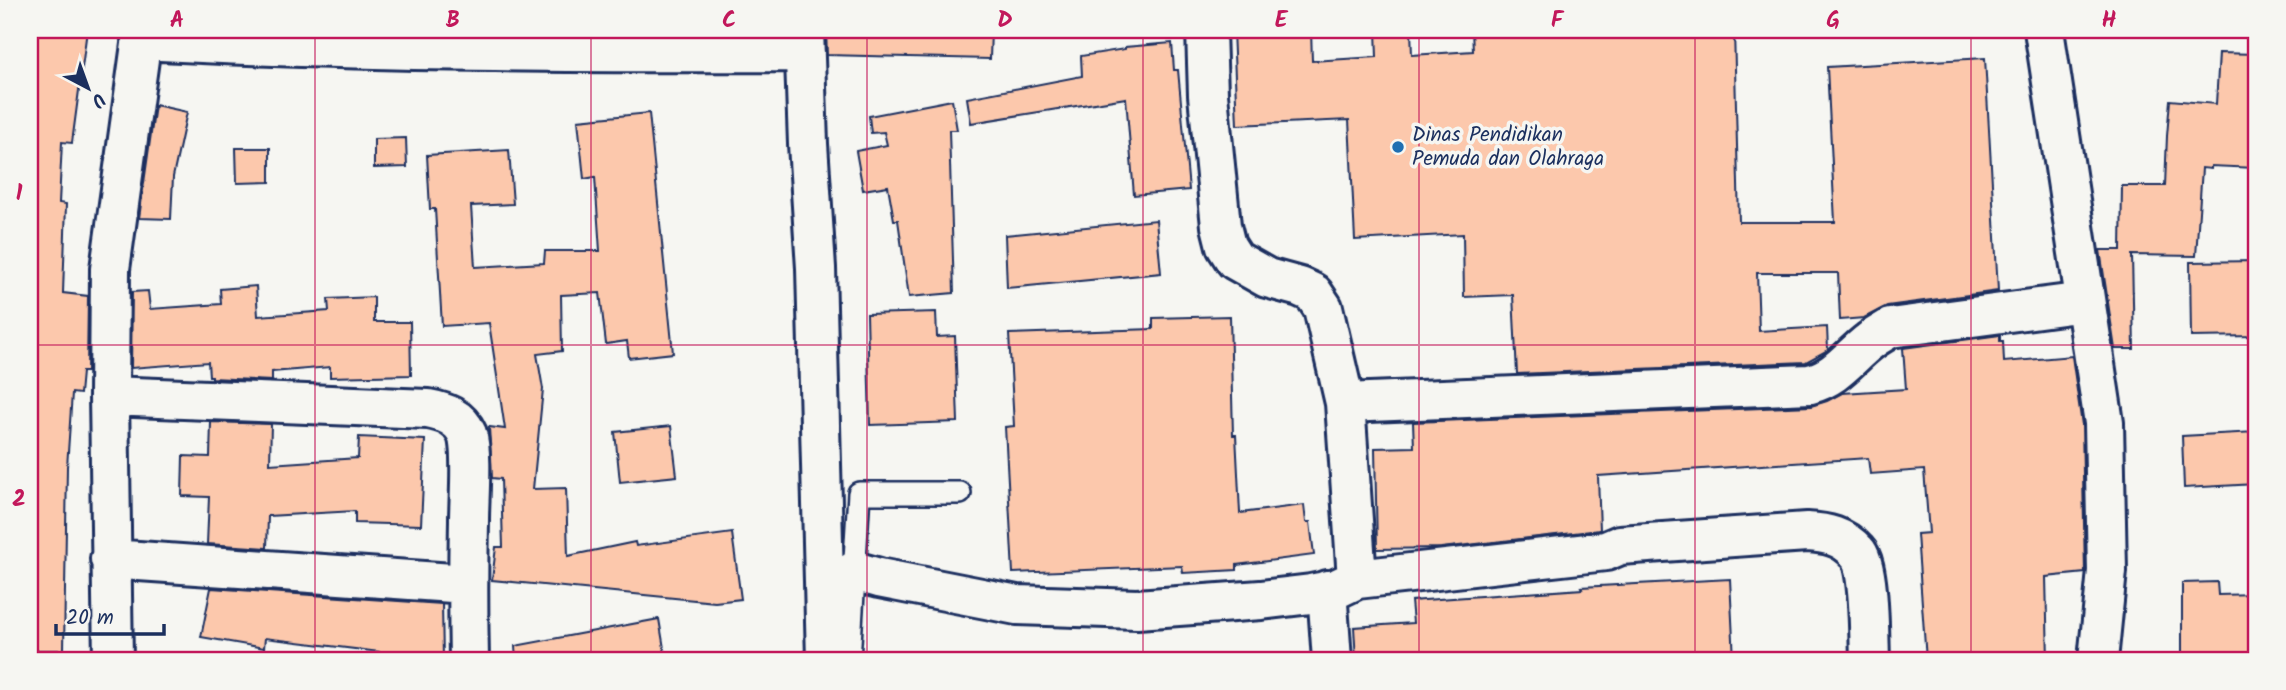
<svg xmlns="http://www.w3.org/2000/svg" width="2286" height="690" font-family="Kalam,sans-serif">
<rect width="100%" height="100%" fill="#f6f6f2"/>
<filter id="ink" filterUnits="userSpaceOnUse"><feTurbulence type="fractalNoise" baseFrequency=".0143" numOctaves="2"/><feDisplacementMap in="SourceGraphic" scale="14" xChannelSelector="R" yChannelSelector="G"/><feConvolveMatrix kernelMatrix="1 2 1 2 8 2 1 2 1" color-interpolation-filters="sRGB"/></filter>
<g filter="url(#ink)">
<!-- building -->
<path fill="#fcc8ac" stroke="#1b2f5e" stroke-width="2" d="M30,30H87L72,143L62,142L59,203L66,204L63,293L88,296L87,372H82L80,394L72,393L67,467L64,650H30Z
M826,30H991L990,59L827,55Z
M1233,30H1311L1312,61L1377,57L1376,30H1411L1412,55L1473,51L1472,30H1734L1739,222H1835L1827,67L1985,58L1998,291L1887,306L1864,318L1840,320L1838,273H1757L1759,331L1827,327L1828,350L1806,362L1517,374L1513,295L1464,297L1463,234L1355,240L1349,120L1237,125Z
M1172,43L1174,70H1178L1189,190L1134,195L1126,98L971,123L967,98L1082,76L1081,56L1125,49V47Z
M2219,53L2256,54V168L2211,166V169L2202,168L2196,256L2132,255L2134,349H2115L2100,250H2121L2122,186H2165L2167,136L2170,100L2216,104Z
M952,100L957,130H949L954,293L909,297L898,220H894L888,186L863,190L856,151L887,145L884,132L871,133L869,116Z
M155,105L187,112L173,177L171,219L139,218Z
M649,113L673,353L629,358L627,341L606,344L600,293L561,295L562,351L537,354L543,389L533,489L566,488L568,556L635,542L636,546L732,533L741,599L715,602L492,580L496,547H503L501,479L492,478L489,427L505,429L489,323L442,326L435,209H430L427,155L509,150L513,204L471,206L475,267L544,263L545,251H600L595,177L584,179L578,120Z
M406,138L407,167L374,168V139Z
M236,148H270V182L237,183Z
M1156,220L1161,273L1007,288L1005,235Z
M2256,261V336L2191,337L2190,262Z
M256,286L258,316L329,311L328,299L374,297V322H410L411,375L330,377V367L272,372V381L212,378V376H209L208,362L131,368L132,292L148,291L150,309L221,304L220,289Z
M936,312L937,337L955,336L958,422L870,425L867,314Z
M1230,316L1233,435H1236L1240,513L1304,505L1306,522H1310L1314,555L1237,565V570L1183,573L1182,566L1013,573L1005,427L1014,426L1009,334L1153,329V318Z
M2000,335V341H2003L2004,362L2072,356L2082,425L2085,573L2046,577L2048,660H1982V655L1926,660L1917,534L1929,533L1924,470L1870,474L1868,458L1598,476L1600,530L1441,548L1377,549L1375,448L1414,447L1413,422L1811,406L1827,401L1842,393L1906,389L1903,348Z
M211,422L271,424L270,464L358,458L359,437L425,440L421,525L355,523V511L268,516L267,548L207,544L209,497L182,496L183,456L210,457Z
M671,426L677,476L620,482L615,432Z
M2256,432V484L2184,488L2182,436Z
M1730,579L1734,660H1356L1354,627L1413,623L1411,601L1582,589L1581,587Z
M2217,582L2218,595L2256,594V660H2182V583Z
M211,588L442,604L443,660H379V652L265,638L264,648L201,637Z
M659,619L666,660H516L515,646Z"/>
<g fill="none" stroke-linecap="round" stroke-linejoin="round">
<!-- lane casing -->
<g stroke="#1b2f5e" stroke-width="26">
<path id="lane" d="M849,660L859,493H960"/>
</g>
<!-- street casing -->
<g stroke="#1b2f5e" stroke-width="44">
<path id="street" d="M804,30L808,144L816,268L826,660
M1206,30L1208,95L1221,226L1226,246L1235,260L1267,278L1300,287L1313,293L1323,308L1345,403L1357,579
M2044,30L2104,423L2107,571L2098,660
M141,40C362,52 584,53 805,52
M109,396L428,409C444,412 460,417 467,434C473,452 469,499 469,520C468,567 468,613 469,660
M1345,403L1810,384C1837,377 1849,357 1870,341C1876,336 1884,332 1890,328L2084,302
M110,559L467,584
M854,571L879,578L1017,605L1137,609L1261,600L1311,594L1336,589L1357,579L1606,551L1620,545L1807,532C1826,533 1843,536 1857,552C1870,565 1869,639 1870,660
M1327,590L1332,660
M113,660L109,396L110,269L143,30"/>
</g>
<!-- lane -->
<use href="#lane" stroke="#f6f6f2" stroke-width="21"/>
<!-- street -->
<use href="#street" stroke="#f6f6f2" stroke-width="38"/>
</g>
</g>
<!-- grid -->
<path fill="none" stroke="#c2185b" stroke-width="2" stroke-opacity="0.55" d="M315,30V660M591,30V660M867,30V660M1143,30V660M1419,30V660M1695,30V660M1971,30V660M30,345H2256"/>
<!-- markers -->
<circle fill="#1f6fb2" stroke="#f6f6f2" stroke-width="2.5" cx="1398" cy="147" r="7"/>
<g text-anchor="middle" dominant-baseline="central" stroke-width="7" stroke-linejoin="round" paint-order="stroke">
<!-- poi labels -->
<g font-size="21" fill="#1b2f5e" stroke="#f6f6f2" text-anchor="start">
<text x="1412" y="135">Dinas Pendidikan<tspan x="1412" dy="24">Pemuda dan Olahraga</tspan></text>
</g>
</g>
<!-- margin -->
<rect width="2286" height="690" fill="none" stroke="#f6f6f2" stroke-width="77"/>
<!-- north arrow -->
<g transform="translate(88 88) rotate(139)" stroke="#f6f6f2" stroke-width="5" paint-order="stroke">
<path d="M0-5L12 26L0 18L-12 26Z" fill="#1b2f5e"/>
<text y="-10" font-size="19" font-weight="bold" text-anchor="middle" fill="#1b2f5e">U</text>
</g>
<!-- scale -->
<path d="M56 624v10h108v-10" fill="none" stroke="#1b2f5e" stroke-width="3.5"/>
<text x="66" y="624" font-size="21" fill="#1b2f5e" stroke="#f6f6f2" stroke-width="5" paint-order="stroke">20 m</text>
<rect x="38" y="38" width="2210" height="614" fill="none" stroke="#c2185b" stroke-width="2.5"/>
<g font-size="23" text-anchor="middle" font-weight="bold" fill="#c2185b">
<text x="177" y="27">A</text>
<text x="453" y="27">B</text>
<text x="729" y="27">C</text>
<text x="1005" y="27">D</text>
<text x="1281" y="27">E</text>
<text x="1557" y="27">F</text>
<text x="1833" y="27">G</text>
<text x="2109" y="27">H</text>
<text x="19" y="200">1</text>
<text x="19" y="506">2</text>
</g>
</svg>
